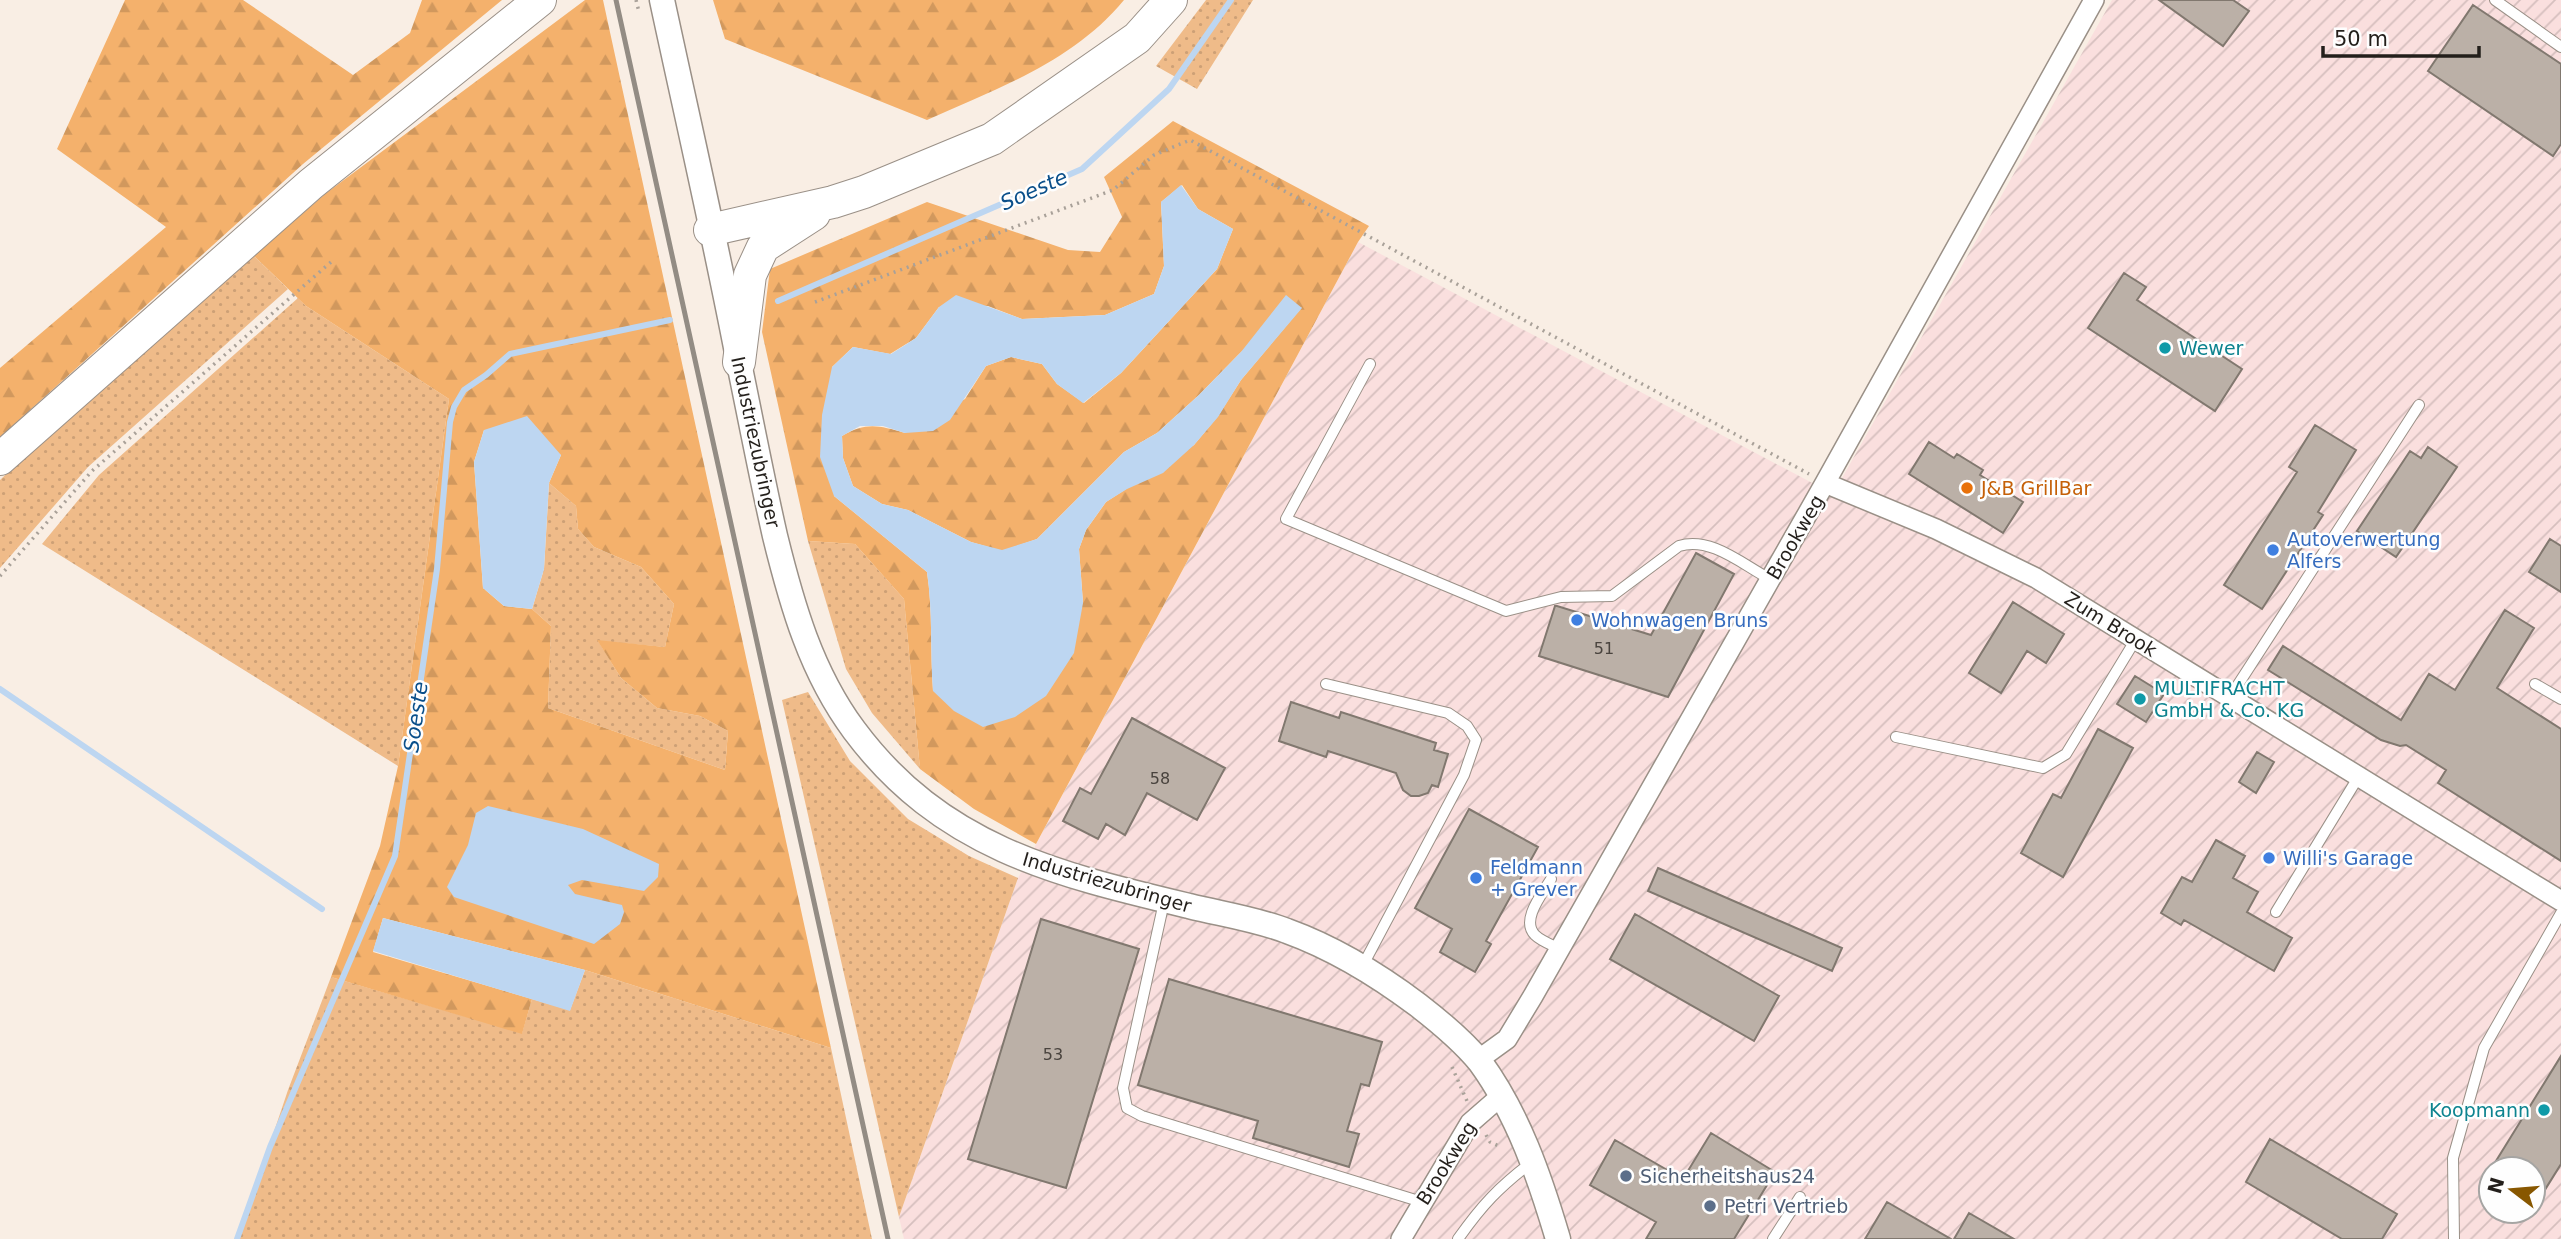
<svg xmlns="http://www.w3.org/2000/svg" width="2561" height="1239" font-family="'DejaVu Sans',sans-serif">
<defs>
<pattern id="industrial-furrows" width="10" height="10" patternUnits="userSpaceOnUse" patternTransform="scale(1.75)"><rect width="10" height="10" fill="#fadfde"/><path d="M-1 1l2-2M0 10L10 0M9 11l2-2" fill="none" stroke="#d6bfbe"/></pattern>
<pattern id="grass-dots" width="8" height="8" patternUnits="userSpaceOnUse" patternTransform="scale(1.75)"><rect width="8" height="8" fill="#efbb89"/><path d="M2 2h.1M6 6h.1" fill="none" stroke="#cda076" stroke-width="1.8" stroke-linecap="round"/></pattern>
<pattern id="forest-firs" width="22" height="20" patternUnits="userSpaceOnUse" patternTransform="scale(1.75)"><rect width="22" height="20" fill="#f4b16c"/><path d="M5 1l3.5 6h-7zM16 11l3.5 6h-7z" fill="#d1985d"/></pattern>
</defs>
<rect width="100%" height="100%" fill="#f9eee4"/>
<!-- industrial -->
<path fill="url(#industrial-furrows)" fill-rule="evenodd" d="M2112,0H2561V1239H904L899,1217L1018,878L1358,242L1833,494ZM2491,1169H2533V1211H2491Z"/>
<!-- grass -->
<path fill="url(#grass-dots)" d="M1206,0H1253L1197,89L1156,66Z
M254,256L288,289L88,467L0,568V480L45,437Z
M298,298L306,306L449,399L398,766L42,544L99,475Z
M549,483L576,506L578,529L594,547L641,567L674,604L665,647L598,641L621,678L657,708L700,716L728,731L725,770L548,708L551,626L532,609L544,569Z
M808,541L855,544L904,599L920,769L872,713L846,669Z
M808,692L850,761L908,819L969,856L1018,878L899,1217L782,700Z
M585,970L831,1048L872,1239H238L288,1090L331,977L522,1033L532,999L570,1010Z"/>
<!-- forest -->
<path fill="url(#forest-firs)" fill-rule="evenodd" d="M125,0H243L353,75L410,33L422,0H502L303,164L0,437V368L166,227L57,149Z
M585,0H603L831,1048L585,970L383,918L373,952L532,999L522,1034L331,977L380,846L398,766L449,399L306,306L254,256L325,194ZM484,430L561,455L549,483L576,506L578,529L594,547L641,567L674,604L665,647L597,640L621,678L657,708L700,716L728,731L725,770L548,708L551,626L532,609L504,606L483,588L474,462Z
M713,0H1124C1074,61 997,89 927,120L725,39Z
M1173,121L1369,226L1358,242L1036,844L974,809L920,769L904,599L855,544L808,541L762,332L770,269L927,202L1068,250L1100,252L1122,217L1104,177ZM1182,185L1198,209L1233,229L1217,269L1121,373L1084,403L1057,384L1042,364L1011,357L986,366L965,399L905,433C878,425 866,422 842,436L843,458L853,486L882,504L908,510L971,542L1002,551L1037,539L1124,452L1157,433L1199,395L1241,352L1302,307L1241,380L1218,416L1194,445L1106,502L1086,530L1079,549L1083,603L933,691C930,651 933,612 927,572L834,496L832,367L853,347L890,354L916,338L939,307L988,306L1022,319L1105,315L1154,294L1164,266L1161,202Z"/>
<!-- water -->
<path fill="#bdd6f1" d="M1181,185L1198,209L1233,229L1217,269L1121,373L1083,403L1057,384L1042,364L1011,357L986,366L950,420L933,431L905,433L883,426H860L842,436L843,458L853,486L882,504L908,510L971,542L1002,550L1037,539L1124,452L1157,433L1199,395L1241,352L1286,295L1302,308L1241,380L1218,417L1194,445L1163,473L1127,489L1106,502L1086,530L1079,549L1083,603L1074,653L1046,696L1015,717L983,727L954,711L933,691C930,651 933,612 927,572L834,496L820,457L822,415L832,367L853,347L891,354L916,338L939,307L956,295L1022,319L1105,315L1154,294L1164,266L1161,202Z
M527,416L561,455L549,483L544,569L532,609L504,606L483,588L474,462L484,430Z
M488,806L583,829L659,864L658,877L644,891L582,880L568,885L575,894L622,905L624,912L620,924L594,944L454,897L447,887L468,845L476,813Z
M383,918L585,970L570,1011L373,951Z"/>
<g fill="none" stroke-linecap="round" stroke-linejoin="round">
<!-- stream -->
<path stroke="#bdd6f1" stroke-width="6" d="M778,301L1082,169L1169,89L1231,0
M0,689L322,909
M237,1239L270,1147L395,856L437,569L450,422L454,407L464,390L486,375L510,354L670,320"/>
</g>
<!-- building -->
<path fill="#bbb0a7" stroke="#81786f" stroke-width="2" d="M2159,0H2233L2249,11L2223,46Z
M2473,5L2561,64V144L2553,156L2428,71Z
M2124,273L2146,287L2137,300L2242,369L2215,411L2088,328Z
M2315,425L2356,450L2318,512L2323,515L2262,609L2224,585L2297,472L2289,467Z
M1929,442L1954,458L1957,454L1983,470L1980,475L2023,502L2003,533L1909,474Z
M2428,447L2457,467L2396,557L2357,531L2410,451L2421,458Z
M2550,539L2561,546V592L2529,572Z
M1696,553L1734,574L1668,697L1539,656L1555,606H1557L1651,635Z
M2013,602L2064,634L2046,663L2027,651L2001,693L1969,673Z
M2505,610L2534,628L2497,688L2561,729V861L2438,783L2446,770L2406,745L2400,746L2381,740L2268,670L2283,646L2401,720L2429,674L2455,690Z
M2135,676L2164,694L2146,722L2117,704Z
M1291,702L1339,718L1341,712L1436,743L1434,750L1448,754L1438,787L1432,785L1428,793L1419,796H1411L1403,790L1396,773L1328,751L1326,757L1279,741Z
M1132,718L1225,768L1197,820L1147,793L1125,835L1106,824L1098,839L1063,821L1080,788L1091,794Z
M2098,729L2133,748L2063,877L2021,853L2053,794L2061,798Z
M2257,752L2274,762L2256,793L2239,782Z
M1469,809L1538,847L1486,941L1491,944L1475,972L1440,952L1452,929L1415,908Z
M2216,840L2245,856L2233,878L2258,892L2247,912L2292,938L2274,971L2184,920L2181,925L2161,913L2182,877L2192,882Z
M1658,868L1842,948L1832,971L1648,891Z
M1635,914L1779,996L1754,1041L1610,959Z
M1041,919L1139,949L1066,1188L968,1159Z
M1169,979L1382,1042L1369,1086L1361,1084L1347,1131L1359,1134L1349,1167L1253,1138L1258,1121L1138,1085Z
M2561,1056V1164L2533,1209V1169H2491Z
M1711,1133L1775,1172L1734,1239H1646L1656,1222L1590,1185L1615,1140L1683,1179Z
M2270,1139L2397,1214L2382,1239H2342L2246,1182Z
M1887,1202L1951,1239H1865Z
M1969,1213L2014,1239H1954Z"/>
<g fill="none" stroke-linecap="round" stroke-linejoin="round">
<!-- service casing -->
<g stroke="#9a9087" stroke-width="12">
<path id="service" d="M2495,0L2561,47
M1370,364L1286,519L1506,611L1561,597L1612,596L1679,546C1711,536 1743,565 1770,579
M1326,684L1448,713L1467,726L1476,740L1464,775L1362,967
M2535,684L2561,699
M2230,697L2419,405
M1896,737L2043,768L2066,754L2136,639
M1551,879C1543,893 1520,920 1535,935C1541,941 1552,945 1560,949
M1164,902L1123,1088L1127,1108L1142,1116L1422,1202
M2276,912L2359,776
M1458,1239C1482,1205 1499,1187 1532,1162
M1773,1239L1800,1197
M2454,1239L2453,1158L2484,1048L2561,913"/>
</g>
<!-- minor casing -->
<g stroke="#9a9087" stroke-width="22">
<path id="minor" d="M1825,483L1936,529L2036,578L2561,901
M1478,1060L1507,1039L1533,996L1825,483L2094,0
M1401,1239L1470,1123L1501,1096"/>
</g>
<!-- tertiary casing -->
<g stroke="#9a9087" stroke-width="27">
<path id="tertiary" d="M662,0C688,121 716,242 739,363C751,421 762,479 775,536C792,605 811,672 854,730C941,847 1055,874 1189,906C1221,914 1256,919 1287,931C1334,948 1378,975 1418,1005C1440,1022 1463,1041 1480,1062C1518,1114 1540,1178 1558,1239"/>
</g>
<!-- trunk casing -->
<g stroke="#9a9087" stroke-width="34">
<path id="trunk" d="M710,230L833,202L864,192L992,139L1137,38L1171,0
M739,362L750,275L763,247L814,214
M0,459L311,184L540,0"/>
</g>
<!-- path -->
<path stroke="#a9a199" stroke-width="3.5" stroke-dasharray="2 5" stroke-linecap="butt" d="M636,0L639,12
M815,302L1113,190L1154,155L1190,140L1809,474
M0,576L92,471L331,262
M1452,1067L1467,1101
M1486,1135L1490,1142L1501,1147"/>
<!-- service -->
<use href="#service" stroke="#fff" stroke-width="10"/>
<!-- minor -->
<use href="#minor" stroke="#fff" stroke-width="19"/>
<!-- tertiary -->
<use href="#tertiary" stroke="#fff" stroke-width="24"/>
<!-- trunk -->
<use href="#trunk" stroke="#fff" stroke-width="32"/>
<!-- rail -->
<path stroke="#938c84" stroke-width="5" d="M616,0L888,1239"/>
</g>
<!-- markers -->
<g fill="#0f9aa8" stroke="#fefefe" stroke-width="2.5">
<circle cx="2165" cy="348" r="7"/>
<circle cx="2140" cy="699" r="7"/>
<circle cx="2544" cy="1110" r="7"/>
</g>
<circle fill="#e8710a" stroke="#fefefe" stroke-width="2.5" cx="1967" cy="488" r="7"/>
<g fill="#3f7fe0" stroke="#fefefe" stroke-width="2.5">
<circle cx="2273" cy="550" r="7"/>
<circle cx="1577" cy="620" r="7"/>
<circle cx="2269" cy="858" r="7"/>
<circle cx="1476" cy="878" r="7"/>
</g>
<g fill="#5c6f8a" stroke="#fefefe" stroke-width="2.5">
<circle cx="1626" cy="1176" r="7"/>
<circle cx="1710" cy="1206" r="7"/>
</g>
<g text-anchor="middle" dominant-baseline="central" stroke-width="5" stroke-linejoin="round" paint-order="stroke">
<!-- number labels -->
<g font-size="16" fill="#49433e">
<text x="1604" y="648">51</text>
<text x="1160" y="778">58</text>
<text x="1053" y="1054">53</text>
</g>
<!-- culture labels -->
<g font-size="19" fill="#0d838f" stroke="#fefefe" text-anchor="start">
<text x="2179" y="348">Wewer</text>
<text x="2154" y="688">MULTIFRACHT<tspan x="2154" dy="22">GmbH &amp; Co. KG</tspan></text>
<text x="2530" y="1110" text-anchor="end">Koopmann</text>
</g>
<!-- street labels -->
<g font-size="19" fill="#231f1b" stroke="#fefefe">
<text transform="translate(756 442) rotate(78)">Industriezubringer</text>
<text transform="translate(1795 537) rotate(-60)">Brookweg</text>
<text transform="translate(2111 624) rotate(32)">Zum Brook</text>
<text transform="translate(1107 882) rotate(16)">Industriezubringer</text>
<text transform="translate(1446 1163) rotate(-58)">Brookweg</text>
</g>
<!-- food labels -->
<g font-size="19" fill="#c56008" stroke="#fefefe" text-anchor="start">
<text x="1981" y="488">J&amp;B GrillBar</text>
</g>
<!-- shop labels -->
<g font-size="19" fill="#366cbe" stroke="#fefefe" text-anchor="start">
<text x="2287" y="539">Autoverwertung<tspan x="2287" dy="22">Alfers</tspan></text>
<text x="1591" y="620">Wohnwagen Bruns</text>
<text x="2283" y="858">Willi's Garage</text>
<text x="1490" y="867">Feldmann<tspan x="1490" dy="22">+ Grever</tspan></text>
</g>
<!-- service labels -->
<g font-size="19" fill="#4e5e75" stroke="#fefefe" text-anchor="start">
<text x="1640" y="1176">Sicherheitshaus24</text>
<text x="1724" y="1206">Petri Vertrieb</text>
</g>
<!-- water labels -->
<g font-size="21" font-style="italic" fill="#0a4f8a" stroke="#fefefe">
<text transform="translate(1034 190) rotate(-24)">Soeste</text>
<text transform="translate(416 717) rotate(-82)">Soeste</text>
</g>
</g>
<!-- north arrow -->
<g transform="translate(2512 1190) rotate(286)"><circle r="33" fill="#fefefe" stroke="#a6a5a3" stroke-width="2"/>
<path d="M0-5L12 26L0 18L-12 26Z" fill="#885700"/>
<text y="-10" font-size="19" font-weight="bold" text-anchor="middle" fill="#231f1b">N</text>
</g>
<!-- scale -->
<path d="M2323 46v10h156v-10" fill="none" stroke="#231f1b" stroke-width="3.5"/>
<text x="2334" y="46" font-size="21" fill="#231f1b" stroke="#fefefe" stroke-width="5" paint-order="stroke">50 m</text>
</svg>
